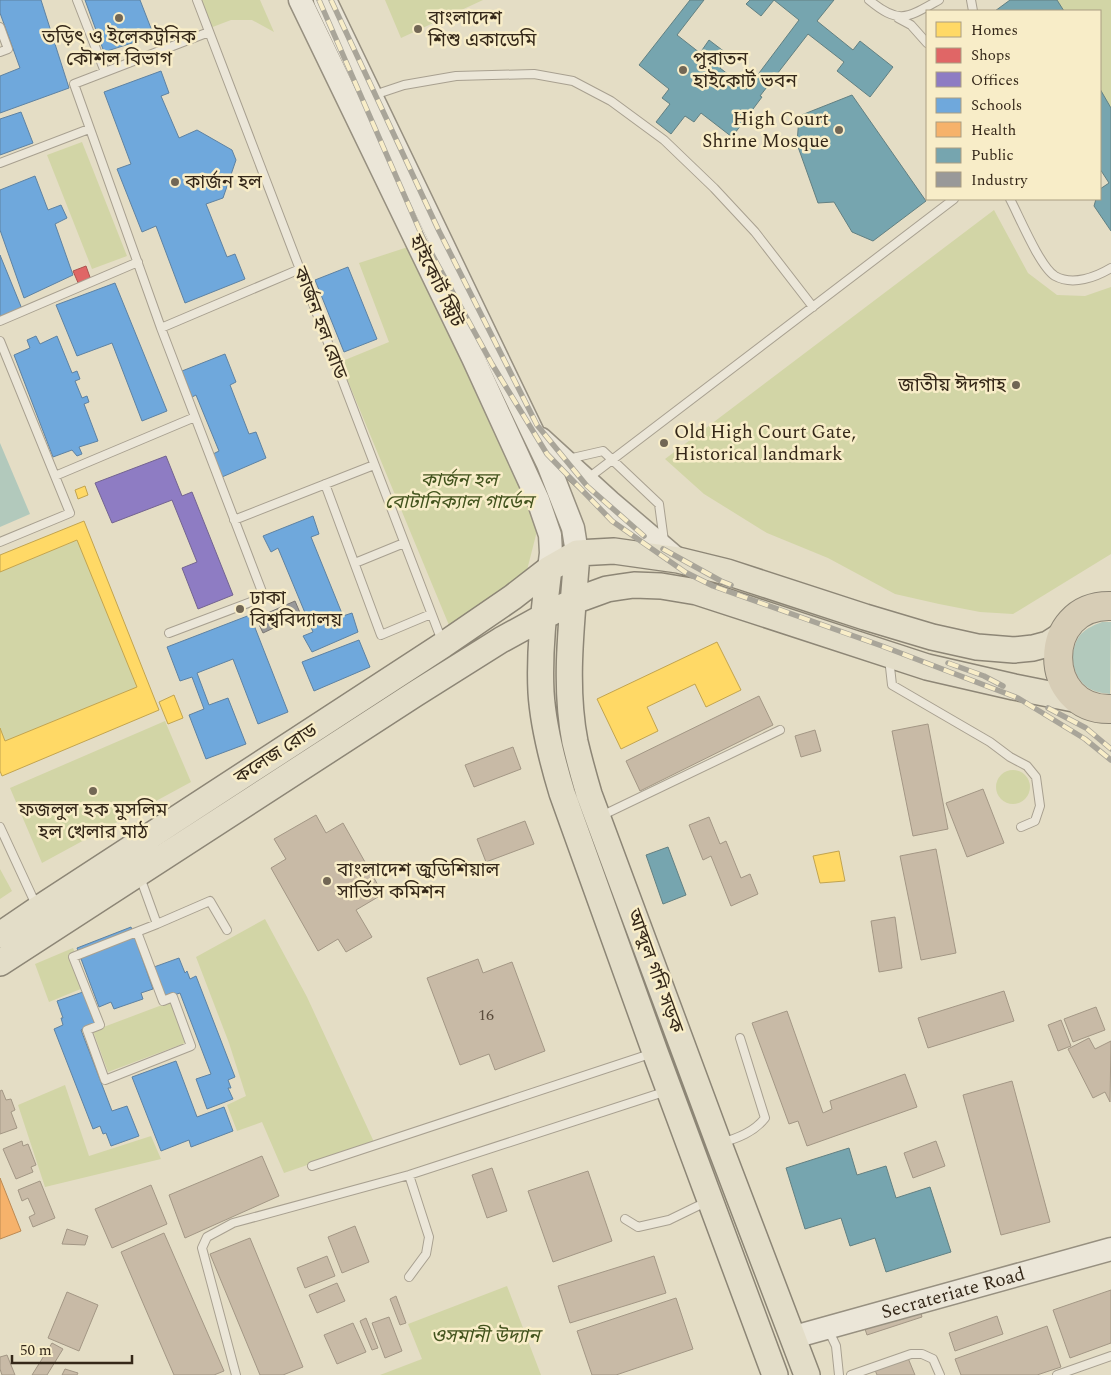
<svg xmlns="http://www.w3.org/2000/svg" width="1111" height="1375" font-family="Spectral,'Noto Sans Bengali',serif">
<rect width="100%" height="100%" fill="#e4ddc5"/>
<!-- green -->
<path fill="#d2d5a6" d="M199,0H260L274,32L252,20H231L210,28Z
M385,0H483L401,38Z
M1057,0H1111V108L1100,89V11H1064Z
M82,142L127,256L92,269L47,155Z
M994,210L1028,273L1057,295L1085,296L1111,287V554L1013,614L980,612L939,604L895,594L828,558L767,533L704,494L665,459Z
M411,246L515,468L538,527L525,578L451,630L340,362L389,342L359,263Z
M77,540L137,687L5,741L0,728V572Z
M165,721L191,782L42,863L10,788Z
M996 787a17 17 0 1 1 34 0a17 17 0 1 1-34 0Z
M0,869L12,891L0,899Z
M265,919L307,997L374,1142L284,1173L262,1122L237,1131L227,1105L246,1096L229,1043L196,957Z
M73,948L88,986L49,1002L35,964Z
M170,1002L185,1043L108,1072L93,1031Z
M65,1085L89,1156L151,1136L161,1159L45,1187L18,1105Z
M507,1286L541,1375H380L422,1359L408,1324Z"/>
<!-- water -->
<path fill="#b2c9bc" d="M0,443L30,514L0,527Z
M1102,622H1111L1110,694C1102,693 1094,692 1087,687C1071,675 1068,650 1081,634C1087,628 1094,625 1102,622Z"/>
<!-- homes -->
<path fill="#ffd966" stroke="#c2a44f" d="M85,486L88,495L78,499L75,490Z
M84,521L159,710L2,776L0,771V728L5,741L137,687L77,540L0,572V555Z
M717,642L741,690L706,707L695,684L647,707L658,731L621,749L597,699Z
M174,695L183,718L168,724L159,702Z
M839,851L845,881L820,883L813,856Z"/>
<!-- shops -->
<path fill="#e06666" stroke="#ad534f" d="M86,266L91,280L79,285L73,271Z"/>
<!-- offices -->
<path fill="#8e7cc3" stroke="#736390" d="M166,456L182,496L192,492L233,595L198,609L182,568L197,562L172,500L112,523L95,483Z"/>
<!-- schools -->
<path fill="#6fa8dc" stroke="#5e82a2" d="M0,0H41L69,88L0,113V76L20,68L0,13Z
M85,0H140L154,36L104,52Z
M161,71L169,93L161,96L179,138L197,130L232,150L236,160L223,198L206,204L227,257L235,254L245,279L185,303L156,226L142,232L117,169L131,164L104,92Z
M21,112L33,143L0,155V119Z
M35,176L48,210L61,205L67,218L55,224L73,275L24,298L0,230V190Z
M0,255L22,309L0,319Z
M348,267L377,339L344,352L315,280Z
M115,283L167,411L142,421L112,343L77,356L56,305Z
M36,336L40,344L57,336L72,373L77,371L80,379L75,381L82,398L87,396L89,402L84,404L98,441L79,447L82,454L77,456L72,450L53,457L14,355L30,348L27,340Z
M225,354L236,382L230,385L249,434L256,432L266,458L222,477L213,454L219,451L196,395L192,397L182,371Z
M313,516L319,534L311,537L343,616L352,613L358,632L312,652L303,636L313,632L278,548L271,552L263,536Z
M250,615L288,712L258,724L233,659L197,673L209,705L228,698L246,744L206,759L189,715L204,709L192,677L180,681L167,647Z
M359,640L370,667L314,691L302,662Z
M131,927L153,989L141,993L143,999L114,1009L111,1002L99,1007L77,948Z
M179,958L185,973L187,971L190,979L196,976L235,1077L228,1080L231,1088H228L233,1099L207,1109L196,1079L211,1074L180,993L166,998L154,967Z
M83,992L95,1024L81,1030L112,1111L127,1106L139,1136L111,1146L106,1133L103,1134L100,1126L93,1129L54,1029L63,1025L61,1018H63L57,1001Z
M176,1061L197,1117L224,1107L233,1131L191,1147L189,1140L161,1151L132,1077Z"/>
<!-- health -->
<path fill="#f6b26b" stroke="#bc8952" d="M0,1178L21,1231L0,1239Z"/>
<!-- public -->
<path fill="#76a5af" stroke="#628082" d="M690,0H704L677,35L700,53L709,40L730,56L720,68L747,89L799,20L774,0L761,16L746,4L750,0H834L817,21L853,50L860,41L893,67L870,97L837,71L844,62L808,34L760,96L762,97L732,137L701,113L694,122L685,116L671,134L656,122L670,104L662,98L669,89L639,65Z
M1010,0H1057L1064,11H995Z
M1100,89L1111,108V231L1094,206L1096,199H1100V189L1109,183L1100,169Z
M852,95L926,201L873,241L852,232L834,202L818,203L797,144L799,116Z
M668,847L686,895L663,904L646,855Z
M849,1148L857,1175L886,1166L896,1198L930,1187L951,1252L886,1272L875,1238L850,1246L841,1218L805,1229L786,1168Z"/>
<!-- industry -->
<path fill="#999" stroke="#7b7773" d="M295,601L301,615L263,633L256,618Z"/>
<!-- building -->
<path fill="#c8baa6" stroke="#a39785" d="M759,696L773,725L640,791L626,761Z
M928,724L948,829L913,836L892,731Z
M815,730L821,751L801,757L795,736Z
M513,747L521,769L474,787L465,765Z
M983,789L1004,843L967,857L946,803Z
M316,815L326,833L343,823L383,894L356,910L372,937L346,952L338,939L318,951L271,868L286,859L274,839Z
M709,817L720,844L726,841L741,878L750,874L758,894L731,906L711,856L703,860L689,825Z
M525,821L534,844L486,862L477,839Z
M936,849L956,953L921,960L900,856Z
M895,917L902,968L879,972L871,921Z
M478,959L483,973L512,962L545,1051L495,1070L489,1054L460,1065L427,978Z
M1004,991L1014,1021L928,1048L918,1018Z
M1096,1007L1105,1030L1073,1042L1064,1019Z
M787,1011L823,1113L832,1109L830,1101L905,1074L917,1107L807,1146L798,1121L789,1124L752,1023Z
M1061,1020L1071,1046L1058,1051L1048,1025Z
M1089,1038L1095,1049L1111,1041L1110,1102L1105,1092L1093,1098L1068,1049Z
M1012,1081L1050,1222L1001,1235L963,1095Z
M2,1090L6,1100L11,1099L15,1110L11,1112L17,1128L0,1134V1091Z
M22,1141L23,1146L28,1144L36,1165L31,1167L33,1172L16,1179L3,1149Z
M936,1141L945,1166L913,1178L904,1153Z
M262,1156L279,1196L185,1238L169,1195Z
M492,1168L507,1211L487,1218L472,1175Z
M588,1171L612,1241L553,1262L528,1191Z
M40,1181L55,1218L33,1227L29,1217L35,1214L28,1198L22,1201L18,1190Z
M151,1185L167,1224L112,1248L95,1209Z
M355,1226L369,1262L342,1273L328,1237Z
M67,1229L88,1236L85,1245L62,1244Z
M164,1233L224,1371L214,1375H174L121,1252Z
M250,1238L303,1367L283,1375H260L210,1254Z
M327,1256L335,1276L305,1288L297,1268Z
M654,1256L666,1293L570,1323L558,1286Z
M337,1283L345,1301L317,1313L309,1295Z
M1111,1290V1343L1070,1358L1053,1310Z
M67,1292L98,1305L79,1351L48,1338Z
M396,1296L406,1323L400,1325L390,1299Z
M676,1298L693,1349L616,1375H592L577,1331Z
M920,1310L922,1317L867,1335L865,1329Z
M997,1316L1003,1334L955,1351L949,1333Z
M389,1317L402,1351L385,1358L372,1323Z
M366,1318L378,1348L372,1350L360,1321Z
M353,1323L366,1352L337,1364L324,1335Z
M1047,1326L1061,1367L1037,1375H961L955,1359Z
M52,1343L63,1349L47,1375H32Z
M7,1355L15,1375H2L0,1369V1357Z
M908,1358L915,1375H877L875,1370Z
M65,1369L78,1373L77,1375H62Z"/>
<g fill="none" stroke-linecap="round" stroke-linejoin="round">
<!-- lane casing -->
<g stroke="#a8a090" stroke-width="10">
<path id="lane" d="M77,0L105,72
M197,0L442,641
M869,0C899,25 907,18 939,0
M971,0L973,11
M898,18L911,25L927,43
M0,27L8,49L0,52
M374,95L404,85L456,76L534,74L573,81L611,101L664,140L714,188L755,232L813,307
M0,163L89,129
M1010,199C1019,216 1040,267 1055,276C1073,286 1096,277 1111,268
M0,321L138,262
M161,328L300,269
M0,341L70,513L0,542
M568,459L603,451L659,504L664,541
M55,476L195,417
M587,479L954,199
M325,484L381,635L431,614
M234,520L374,465
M355,563L404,543
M169,633L264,597L161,328L74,84L209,32
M889,658L892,685L990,742L1010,757L1027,766L1036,777L1040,806L1035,821L1021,827
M601,816L780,730
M0,827L37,907
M140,877L157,924L210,901L227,930
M137,932L163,1001L173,997L191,1046L105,1080L87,1030L100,1025L73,957L157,924
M721,1143C738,1138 754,1132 765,1118L740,1038
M312,1166L653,1053
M625,1219L638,1227L669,1220L706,1202
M409,1277L426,1254L429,1237L409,1175
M828,1329L836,1346L839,1375
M236,1375L202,1248L207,1237L233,1223L409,1175L667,1091
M851,1375L911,1354H922L933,1359L940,1375
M1057,1375L1111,1356"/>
</g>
<!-- secondary casing -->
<g stroke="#979080" stroke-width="25">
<g id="secondary">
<path d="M300,0L473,358L538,500L550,535L551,553L549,569"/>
<path d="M325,0L548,464L573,528L577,553"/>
<path d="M541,439L610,502L678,560"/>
<path id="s1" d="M794,1337L1111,1249"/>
</g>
</g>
<!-- primary casing -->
<g stroke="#8d8676" stroke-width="28">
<path id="primary" d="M577,553C573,615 563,680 575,742C579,759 584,777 589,794L719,1144L807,1375
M549,569C544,610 539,650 541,692C543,726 552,760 562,793L655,1052L775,1375
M0,935L38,909L443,645L513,597L549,569L577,553L614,551L678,560L727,572L865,617L932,637L977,647L1014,650L1033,648L1048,644L1062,635
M0,963L415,694L501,640L543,617L574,601L607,589L620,587L634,585L661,586L697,592L927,667L1014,687L1079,700"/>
</g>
<!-- highway casing -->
<g stroke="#8d8676" stroke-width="30">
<path id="highway" d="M1111,606C1040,604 1041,711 1111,709"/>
</g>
<!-- lane -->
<use href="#lane" stroke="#ebe6d8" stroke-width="8"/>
<!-- secondary -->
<use href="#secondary" stroke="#ebe6d8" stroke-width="22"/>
<!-- primary -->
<use href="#primary" stroke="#e3ddc8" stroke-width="25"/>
<!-- highway -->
<use href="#highway" stroke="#d7cdb6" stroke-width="28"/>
<!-- rail casing -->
<g stroke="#a9a599" stroke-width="5.5">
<path id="rail" d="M319,0L423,238L492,364L547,454L612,521L685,572L713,586L882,646L1018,698L1085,739L1111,760
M331,0L439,231L537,425L587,486L644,536
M663,549L721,581L731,585
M948,663L984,676L1003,686
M1048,708L1086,728L1111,749"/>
</g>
<!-- rail -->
<use href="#rail" stroke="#f8edc8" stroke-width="4" stroke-dasharray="11" stroke-linecap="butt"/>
</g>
<!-- markers -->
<g fill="#726755" stroke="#f8edc8" stroke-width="2">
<circle cx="119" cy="18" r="5"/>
<circle cx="418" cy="29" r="5"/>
<circle cx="683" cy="70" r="5"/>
<circle cx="839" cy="130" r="5"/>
<circle cx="175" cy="182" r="5"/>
<circle cx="1016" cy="385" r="5"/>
<circle cx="664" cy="443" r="5"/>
<circle cx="240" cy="609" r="5"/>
<circle cx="93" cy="791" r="5"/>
<circle cx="327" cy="881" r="5"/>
</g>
<g text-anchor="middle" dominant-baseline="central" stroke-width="5" stroke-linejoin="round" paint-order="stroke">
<!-- number labels -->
<g font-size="16" fill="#5a4c3c">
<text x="486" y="1015">16</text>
</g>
<!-- poi labels -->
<g font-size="19" fill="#352819" stroke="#f8edc8" text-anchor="start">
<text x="428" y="18">বাংলাদেশ<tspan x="428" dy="22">শিশু একাডেমি</tspan></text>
<text x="119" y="37" text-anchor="middle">তড়িৎ ও ইলেকট্রনিক<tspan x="119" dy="22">কৌশল বিভাগ</tspan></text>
<text x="693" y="59">পুরাতন<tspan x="693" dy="22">হাইকোর্ট ভবন</tspan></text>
<text x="829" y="119" text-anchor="end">High Court<tspan x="829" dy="22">Shrine Mosque</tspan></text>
<text x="185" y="182">কার্জন হল</text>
<text x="1006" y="385" text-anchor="end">জাতীয় ঈদগাহ</text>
<text x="674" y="432">Old High Court Gate,<tspan x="674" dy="22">Historical landmark</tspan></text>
<text x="250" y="598">ঢাকা<tspan x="250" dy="22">বিশ্ববিদ্যালয়</tspan></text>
<text x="93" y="810" text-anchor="middle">ফজলুল হক মুসলিম<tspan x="93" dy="22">হল খেলার মাঠ</tspan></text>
<text x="337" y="870">বাংলাদেশ জুডিশিয়াল<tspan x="337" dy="22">সার্ভিস কমিশন</tspan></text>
</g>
<!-- street labels -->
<g font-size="19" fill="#352819" stroke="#f8edc8">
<text transform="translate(436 281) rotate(64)">হাইকোর্ট স্ট্রিট</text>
<text transform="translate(320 323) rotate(69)">কার্জন হল রোড</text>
<text transform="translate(276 754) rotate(-33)">কলেজ রোড</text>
<text transform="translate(655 971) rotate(70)">আব্দুল গনি সড়ক</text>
<text stroke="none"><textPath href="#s1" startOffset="165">Secrateriate Road</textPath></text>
</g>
<!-- park labels -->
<g font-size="19" font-style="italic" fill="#42531d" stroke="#f8edc8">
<text x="459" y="480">কার্জন হল<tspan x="459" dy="22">বোটানিক্যাল গার্ডেন</tspan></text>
<text x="485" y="1336">ওসমানী উদ্যান</text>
</g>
</g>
<!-- legend -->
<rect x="926" y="10" width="175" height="190" fill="#f8edc8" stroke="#aa9e82"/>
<rect x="936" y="22" width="25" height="15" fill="#ffd966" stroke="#aa9e82"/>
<text x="971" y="35" font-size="15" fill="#352819">Homes</text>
<rect x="936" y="48" width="25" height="15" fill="#e06666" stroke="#aa9e82"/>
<text x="971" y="60" font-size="15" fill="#352819">Shops</text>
<rect x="936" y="72" width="25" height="15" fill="#8e7cc3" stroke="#aa9e82"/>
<text x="971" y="85" font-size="15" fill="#352819">Offices</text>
<rect x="936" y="98" width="25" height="15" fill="#6fa8dc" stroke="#aa9e82"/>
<text x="971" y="110" font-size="15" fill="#352819">Schools</text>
<rect x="936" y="122" width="25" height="15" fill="#f6b26b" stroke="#aa9e82"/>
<text x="971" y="135" font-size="15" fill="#352819">Health</text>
<rect x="936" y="148" width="25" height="15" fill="#76a5af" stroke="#aa9e82"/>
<text x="971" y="160" font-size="15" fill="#352819">Public</text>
<rect x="936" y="172" width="25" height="15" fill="#999999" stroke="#aa9e82"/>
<text x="971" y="185" font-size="15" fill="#352819">Industry</text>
<!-- scale -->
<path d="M12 1355v8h120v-8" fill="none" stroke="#352819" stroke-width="2.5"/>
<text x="20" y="1355" font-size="15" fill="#352819" stroke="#f8edc8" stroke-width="4" paint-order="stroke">50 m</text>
</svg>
